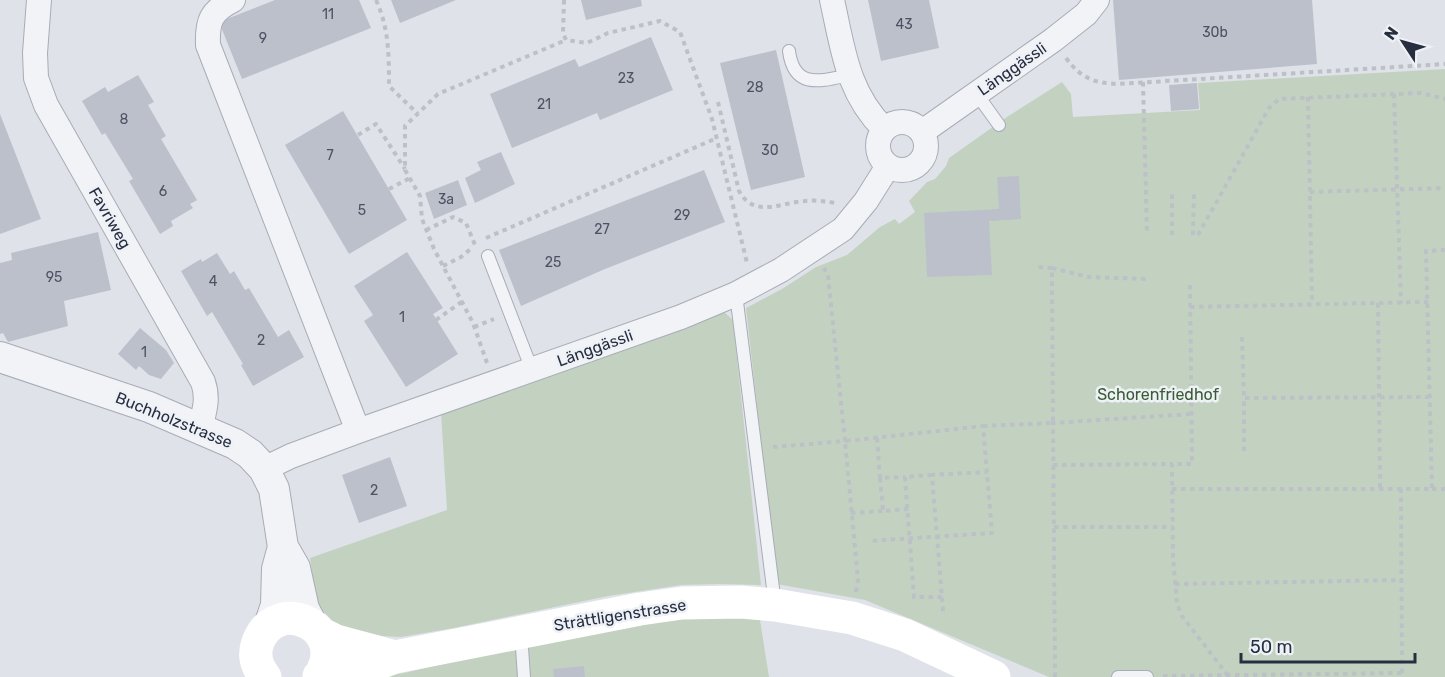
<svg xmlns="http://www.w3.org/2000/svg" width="1445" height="677" font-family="Rubik,sans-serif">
<rect width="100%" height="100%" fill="#dfe2e8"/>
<!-- green -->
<path fill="#c3d2c0" d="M1445,69V677H1049L865,600L777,584L746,308L782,289L816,267L847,255L880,227L895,219L899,224L915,212L909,201L927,182L935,179L946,166L949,158L1007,117L1062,82L1071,94L1073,117L1200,110L1198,83Z
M724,312L733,320L761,585L720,584L681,585L608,596L454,628L401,637L382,636L336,625L324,612L318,604L315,593L310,558L447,510L441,413Z
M708,614L760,620L769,677H374L404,673L514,647Z"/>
<!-- building -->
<path fill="#bcc0cb" d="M275,0H359L371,28L242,79L219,22Z
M391,0H456L400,23Z
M581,0H641L642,6L586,20Z
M868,0H929L939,48L881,61Z
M1113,0H1312L1317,64L1119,80Z
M651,37L673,90L600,120L597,113L512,148L490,94L575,59L579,67Z
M776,50L805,177L751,190L720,63Z
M138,75L154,102L148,105L166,136L161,139L197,200L190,204L193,208L171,221L173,226L160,234L129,181L133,179L105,133L102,135L82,101L105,87L108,92Z
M1197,83L1199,109L1171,111L1169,85Z
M343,111L407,220L349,254L285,145Z
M0,114L41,219L0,234Z
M501,152L515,184L475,203L465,178L481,170L477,162Z
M704,170L725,222L605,269L521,306L499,250Z
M1019,176L1021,219L989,221L992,275L927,277L924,213L999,209L997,177Z
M458,180L467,205L434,219L425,193Z
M98,232L111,290L64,301L68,326L8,342L3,333L0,334V263L12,260L11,253Z
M407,252L443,308L433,314L458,354L406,387L364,321L373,315L354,286Z
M217,253L230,274L234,271L245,290L249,288L278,337L289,330L304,357L253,386L241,365L243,364L212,312L207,316L181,271L201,259L202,262Z
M140,328L166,350L174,363L161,379L149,375L139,366L136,370L118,354Z
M390,457L407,506L359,523L342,475Z
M584,666L585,677H554L553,669Z"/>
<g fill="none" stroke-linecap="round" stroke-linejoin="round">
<!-- service casing -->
<g stroke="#a8acb6" stroke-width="14">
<path id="service" d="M789,51C794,90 821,81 849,75
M976,93L999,125
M488,256L532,370
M736,294L775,604
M521,633L524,677
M1118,677H1147"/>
</g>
<!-- minor casing -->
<g stroke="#a8acb6" stroke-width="26">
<path id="minor" d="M39,0L35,53L36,78L46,105L203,382C209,399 204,412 200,429
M233,0C211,11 207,21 208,45L358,431
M832,0C843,49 847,92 884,129
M878 146a24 24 0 1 1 48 0a24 24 0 1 1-48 0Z
M922,132L1053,40L1086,14L1097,0
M264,469L291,456L358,431L681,317L736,294L781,270L843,229L866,201L888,166"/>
</g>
<!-- tertiary casing -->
<g stroke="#a8acb6" stroke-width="32">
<path id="tertiary" d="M0,357L149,407L235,444L250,454L264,469L274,489L283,547L295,568L304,609L312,624
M269,626L276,605L277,569L283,547"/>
</g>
<!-- path -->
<path stroke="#bcc0c7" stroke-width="4" stroke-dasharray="4.5 4.5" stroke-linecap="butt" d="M376,0C389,28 389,56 389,86L418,114
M564,0L563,33L566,40L587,43L608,33L660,21L680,32L712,119L747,263
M1066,58C1081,78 1093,83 1118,84L1445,64
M1143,82L1147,234
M1394,94L1401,303
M1308,97L1312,304
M718,102L739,191C754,219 783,202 805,201C815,200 825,201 835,203
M358,135L376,124L405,169
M389,189L410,178
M1310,192L1445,188
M994,209L995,221
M426,230L453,217L466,223L475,245
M1172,235V191
M1193,235L1194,191
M1198,235L1269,108L1279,99L1421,93L1445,99
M486,238L717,138
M443,266L461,257L473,247
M1052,268L1088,277L1146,279
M1190,285L1192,464H1172L1173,557L1177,604L1182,616L1229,677
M1378,303L1380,489
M1190,307L1428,302
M436,320L463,301
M474,327L494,319
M1242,337L1244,398
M487,363L473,323L434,249L422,219L420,196L405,170V126L438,94L566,40
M983,426L1053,423L1052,268L1037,267
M877,438L880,478L905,477
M773,447L845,441L828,276L824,268
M1244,451V398L1430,397
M1053,465L1172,464
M932,475L905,477L914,597H942
M880,478L883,511L908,509
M1172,489H1401
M1432,489H1445
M851,513L883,511
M1054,527H1173
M1175,584L1403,580
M856,592L858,579L845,441L983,426L992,533L869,541
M943,611L932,475L987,472
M1402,673L1401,489H1432L1426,251L1445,250
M1163,676L1402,673V677
M1055,677L1053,423L1191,414"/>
<!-- service -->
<use href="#service" stroke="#f1f3f7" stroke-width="12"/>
<!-- minor -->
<use href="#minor" stroke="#f1f3f7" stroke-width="24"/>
<!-- tertiary -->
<use href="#tertiary" stroke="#f1f3f7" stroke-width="30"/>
<!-- secondary -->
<path stroke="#fff" stroke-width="33" d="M322,634L336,641L395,657
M319,676L361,670L395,657L640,609L682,603L741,602L775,605L852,618L905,635L994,677
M265,677C257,667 253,655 258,642C277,593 351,628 319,677"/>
</g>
<g text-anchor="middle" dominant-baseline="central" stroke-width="5" stroke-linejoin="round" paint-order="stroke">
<!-- number labels -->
<g font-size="14" fill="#4c5263">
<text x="328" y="14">11</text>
<text x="904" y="24">43</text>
<text x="1215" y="32">30b</text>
<text x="263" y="38">9</text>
<text x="626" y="78">23</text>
<text x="755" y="87">28</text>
<text x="544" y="104">21</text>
<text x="124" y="119">8</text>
<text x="770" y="150">30</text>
<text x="330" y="155">7</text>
<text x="163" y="191">6</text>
<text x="446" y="199">3a</text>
<text x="362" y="210">5</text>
<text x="682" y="215">29</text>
<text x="602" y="229">27</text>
<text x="553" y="262">25</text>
<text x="54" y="277">95</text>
<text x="213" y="281">4</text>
<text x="402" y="317">1</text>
<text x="261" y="340">2</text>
<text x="144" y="352">1</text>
<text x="374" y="490">2</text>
</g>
<!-- street labels -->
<g font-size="16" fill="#272e40" stroke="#eef1f6">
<text transform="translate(1012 69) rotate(-35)">Länggässli</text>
<text transform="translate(110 218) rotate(60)">Favriweg</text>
<text transform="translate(595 348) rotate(-20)">Länggässli</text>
<text transform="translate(174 420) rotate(22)">Buchholzstrasse</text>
<text transform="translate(620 615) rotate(-9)">Strättligenstrasse</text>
</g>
<!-- park labels -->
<g font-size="16" fill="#395c34" stroke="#eef1f6">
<text x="1158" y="394">Schorenfriedhof</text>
</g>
</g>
<!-- north arrow -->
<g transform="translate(1403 42) rotate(306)" stroke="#eef1f6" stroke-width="4.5" paint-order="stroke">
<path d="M0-4.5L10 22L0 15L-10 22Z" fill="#272e40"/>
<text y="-9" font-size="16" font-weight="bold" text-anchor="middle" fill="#272e40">N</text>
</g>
<!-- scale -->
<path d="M1241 653v9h174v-9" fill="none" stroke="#272e40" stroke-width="3"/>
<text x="1250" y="653" font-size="18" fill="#272e40" stroke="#eef1f6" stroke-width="4.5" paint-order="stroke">50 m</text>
</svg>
